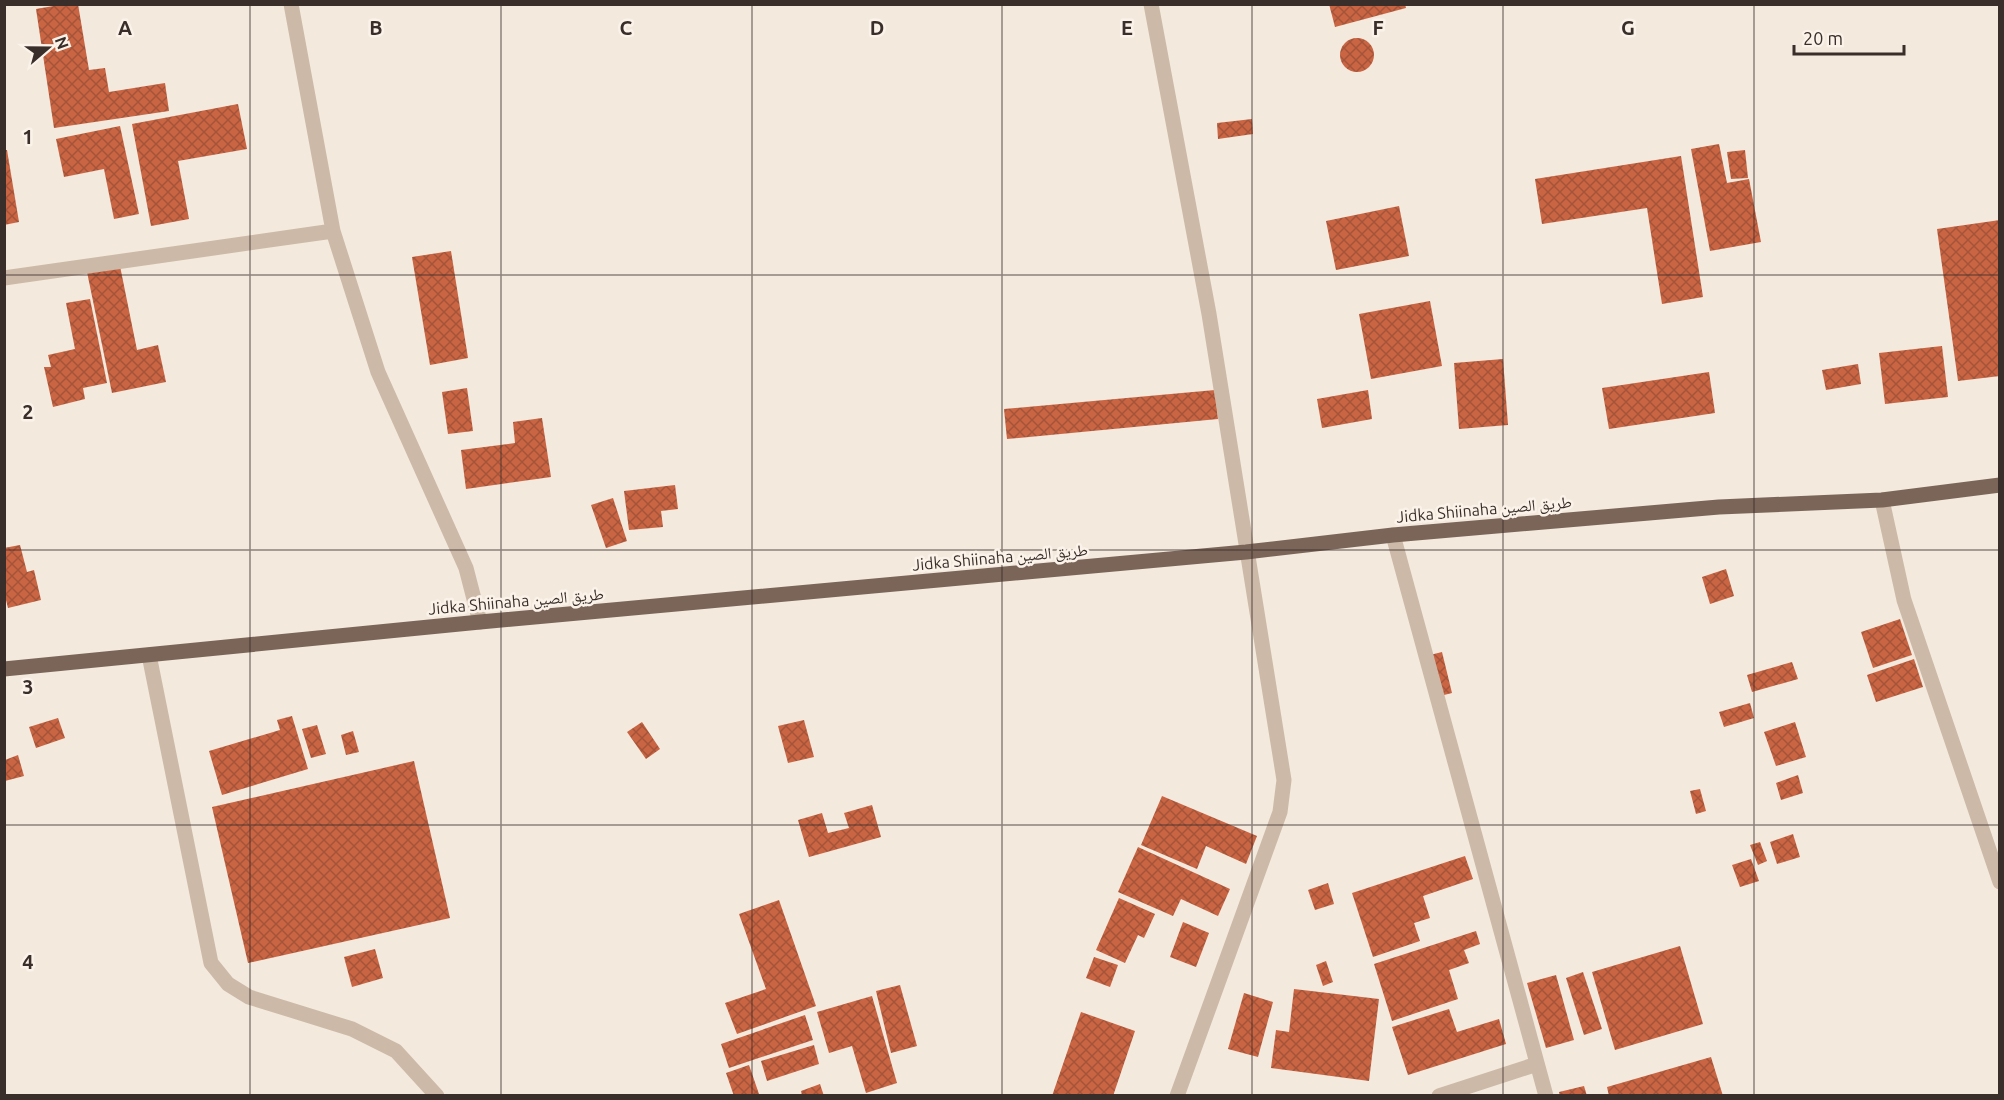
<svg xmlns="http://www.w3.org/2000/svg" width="2004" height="1100" font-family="Ubuntu,'Noto Naskh Arabic',sans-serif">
<defs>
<pattern id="building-cross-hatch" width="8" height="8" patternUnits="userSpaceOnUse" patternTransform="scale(1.5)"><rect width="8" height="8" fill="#ca6544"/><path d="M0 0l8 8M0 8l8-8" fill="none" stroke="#a55439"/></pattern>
</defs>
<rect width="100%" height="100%" fill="#f3e9dd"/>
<!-- building -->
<path fill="url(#building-cross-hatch)" d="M65,4H78L89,70L105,68L109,92L165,83L169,111L54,128L36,9Z
M1329,4H1405L1406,8L1335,27Z
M1340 55a17 17 0 1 1 34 0a17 17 0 1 1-34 0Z
M238,104L247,149L178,161L189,219L151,226L132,124Z
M1252,119L1253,134L1218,139L1217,123Z
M120,126L139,214L114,219L104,169L64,177L56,139Z
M1719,144L1727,183L1749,179L1761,242L1710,251L1691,149Z
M4,150H7L19,222L4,225Z
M1745,150L1748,178L1731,179L1727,152Z
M1681,156L1703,297L1662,304L1647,208L1542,224L1535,179Z
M1399,206L1409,256L1336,270L1326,221Z
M2000,220V376L1958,381L1937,229Z
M451,251L468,358L430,365L412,257Z
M120,266L137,350L158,345L166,382L112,393L87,272Z
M90,299L107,383L83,388L85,399L53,407L44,367H51L48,355L75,349L66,303Z
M1430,301L1442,366L1371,379L1359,314Z
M1942,346L1948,397L1885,404L1879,353Z
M1503,359L1508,425L1459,429L1454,363Z
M1858,364L1861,384L1826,390L1822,370Z
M1709,372L1715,413L1609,429L1602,388Z
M467,388L473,431L448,434L442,392Z
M1215,390L1218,419L1007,439L1004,409Z
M1368,390L1372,419L1322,428L1317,399Z
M542,418L551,477L466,489L461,450L515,443L513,422Z
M675,485L678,509L661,511L663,527L629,530L624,491Z
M613,498L627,541L606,548L591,505Z
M20,545L27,572L34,570L41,600L8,608L4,592V548Z
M1726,569L1734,596L1710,604L1702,577Z
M1900,619L1912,655L1873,668L1861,632Z
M1442,652L1452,693L1440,696L1430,655Z
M1914,659L1923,687L1876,702L1867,675Z
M1792,662L1798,679L1752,692L1747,675Z
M1750,703L1754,718L1724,727L1719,712Z
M292,716L308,769L222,795L209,751L280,730L277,720Z
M58,718L65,738L36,748L29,727Z
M804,720L814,757L788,763L778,726Z
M642,722L660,749L646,759L627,732Z
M1795,722L1806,757L1776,766L1764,732Z
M317,725L326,754L311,758L302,729Z
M353,731L359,752L346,755L341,735Z
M18,755L24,776L5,781V760Z
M414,761L450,918L248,963L212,807Z
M1798,775L1803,793L1781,800L1776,783Z
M1700,789L1706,811L1696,814L1690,791Z
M1162,796L1257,836L1246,864L1206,846L1197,869L1141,845Z
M872,805L881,837L809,857L798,820L822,813L828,833L849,828L844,813Z
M1793,834L1800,857L1777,864L1770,842Z
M1760,842L1767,861L1758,865L1750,845Z
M1138,847L1230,889L1218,916L1181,899L1173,916L1118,892Z
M1465,856L1473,879L1423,896L1430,918L1414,923L1420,941L1373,957L1352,893Z
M1751,859L1759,881L1740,887L1732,865Z
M1328,883L1334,904L1315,910L1308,890Z
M1119,898L1155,914L1144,938L1138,935L1125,963L1096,950Z
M779,900L816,1006L737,1034L725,1003L766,989L739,914Z
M1183,922L1209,933L1196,967L1170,957Z
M1476,931L1480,944L1464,950L1469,963L1449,970L1458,999L1392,1021L1374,964Z
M1680,946L1703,1024L1615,1050L1592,972Z
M375,949L383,978L352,987L344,957Z
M1094,957L1118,965L1110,987L1086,978Z
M1326,961L1333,982L1323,986L1316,965Z
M1583,972L1602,1029L1584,1035L1566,978Z
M1556,975L1574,1040L1546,1048L1527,983Z
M900,985L917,1046L891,1053L876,991Z
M1294,989L1379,999L1369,1081L1271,1068L1276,1030L1289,1032Z
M1244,993L1273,1002L1258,1057L1228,1049Z
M872,996L897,1083L866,1093L852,1046L829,1053L817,1012Z
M1449,1009L1457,1032L1499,1019L1506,1044L1408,1075L1392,1027Z
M1081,1012L1135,1031L1113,1096H1052Z
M805,1015L813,1040L729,1068L721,1044Z
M814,1045L819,1064L767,1081L761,1061Z
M1711,1057L1723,1096H1609L1607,1087Z
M749,1065L759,1094L734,1096L726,1073Z
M820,1084L824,1096H802L801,1091Z
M1584,1086L1587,1096H1560L1559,1092Z"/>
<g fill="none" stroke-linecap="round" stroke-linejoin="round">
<!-- minor -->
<path stroke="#ccb9a8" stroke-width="15" d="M291,4L333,231L378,372L466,568L480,622
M1151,4L1209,314L1284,780L1280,812L1177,1096
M4,278L333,231
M1882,500L1904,600L2000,882
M1393,535L1546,1096
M149,655L211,963L228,984L249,997L352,1029L396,1051L437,1096
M1439,1096L1537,1064"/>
<!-- primary -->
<path stroke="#7b6559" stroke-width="15" d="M4,669L480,622L1246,552L1393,535L1719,507L1882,500L2000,485"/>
</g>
<!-- grid -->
<path fill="none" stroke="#392e29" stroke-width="1.5" stroke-opacity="0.55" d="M250,4V1096M501,4V1096M752,4V1096M1002,4V1096M1252,4V1096M1503,4V1096M1754,4V1096M4,275H2000M4,550H2000M4,825H2000"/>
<g text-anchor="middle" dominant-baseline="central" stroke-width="5" stroke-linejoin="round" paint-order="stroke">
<!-- street labels -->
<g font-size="16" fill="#392e29" stroke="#fbf3ea">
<text transform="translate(1484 509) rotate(-5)">Jidka Shiinaha طريق الصين</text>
<text transform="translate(1000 557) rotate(-5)">Jidka Shiinaha طريق الصين</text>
<text transform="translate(516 601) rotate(-5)">Jidka Shiinaha طريق الصين</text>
</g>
</g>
<g font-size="20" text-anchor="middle" font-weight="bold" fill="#392e29" stroke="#fbf3ea" stroke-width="5" stroke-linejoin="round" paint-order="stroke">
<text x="125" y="35">A</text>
<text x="376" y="35">B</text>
<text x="626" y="35">C</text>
<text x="877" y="35">D</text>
<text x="1127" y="35">E</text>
<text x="1378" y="35">F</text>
<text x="1628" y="35">G</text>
<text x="28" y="144">1</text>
<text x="28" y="419">2</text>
<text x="28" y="694">3</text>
<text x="28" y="969">4</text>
</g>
<!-- border -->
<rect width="2004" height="1100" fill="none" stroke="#392e29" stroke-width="12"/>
<!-- north arrow -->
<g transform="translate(48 48) rotate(70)" stroke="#fbf3ea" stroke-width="4.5" paint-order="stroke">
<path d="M0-4.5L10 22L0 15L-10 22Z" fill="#392e29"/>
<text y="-9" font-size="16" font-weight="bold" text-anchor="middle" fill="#392e29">N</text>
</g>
<!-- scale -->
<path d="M1794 45v9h110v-9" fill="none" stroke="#392e29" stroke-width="3"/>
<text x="1803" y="45" font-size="18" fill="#392e29" stroke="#fbf3ea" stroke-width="4.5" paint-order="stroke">20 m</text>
</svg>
